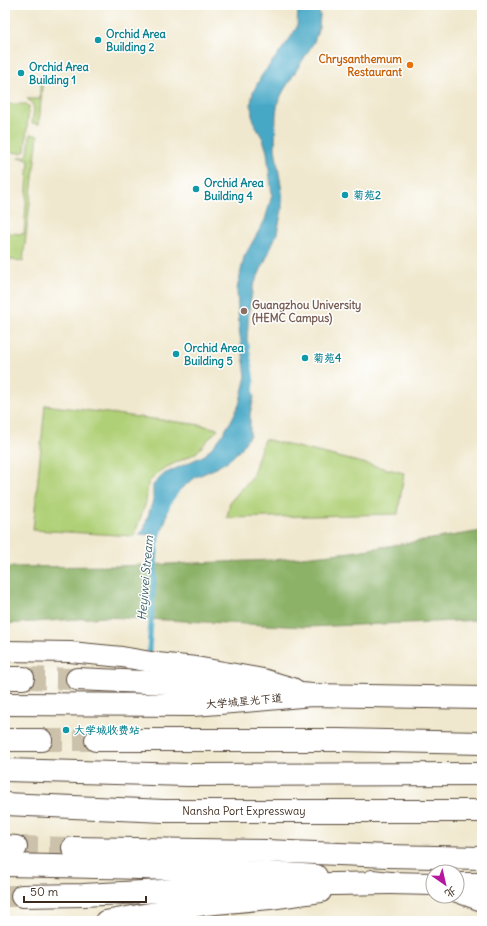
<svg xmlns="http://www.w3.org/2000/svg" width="487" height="926" font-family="Delius,'LXGW WenKai TC',sans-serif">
<rect width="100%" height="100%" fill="#fff"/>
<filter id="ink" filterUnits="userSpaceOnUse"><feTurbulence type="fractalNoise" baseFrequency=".025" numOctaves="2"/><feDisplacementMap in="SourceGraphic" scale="8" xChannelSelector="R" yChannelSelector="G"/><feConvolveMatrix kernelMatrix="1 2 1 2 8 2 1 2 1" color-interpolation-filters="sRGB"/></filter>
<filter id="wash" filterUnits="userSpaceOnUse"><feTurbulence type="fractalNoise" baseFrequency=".012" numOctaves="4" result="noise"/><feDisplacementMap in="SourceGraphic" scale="16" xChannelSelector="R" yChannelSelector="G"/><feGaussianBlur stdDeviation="0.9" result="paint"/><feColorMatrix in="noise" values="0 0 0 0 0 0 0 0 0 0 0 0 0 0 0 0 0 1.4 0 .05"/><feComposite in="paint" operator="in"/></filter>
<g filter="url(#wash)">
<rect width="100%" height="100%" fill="#f0e8ce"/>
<!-- green -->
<path fill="#b0d077" stroke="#767d4a" d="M40,76H43L39,124L32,123C33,114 37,104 27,99H40Z
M5,104H26L29,106L25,151L22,153L5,152Z
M30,134L38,136L23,261L5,259V233L24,234L29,159L18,157H24L28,154Z
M45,405L201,425L218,429L196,453L161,470L148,483L146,502L134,536L33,530Z
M264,439L404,473L398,514L227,518L230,502L252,477Z"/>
<!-- forest -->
<path fill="#8cb268" stroke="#646e43" d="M482,531V620L306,627L105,617L5,624V567L119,566L273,560L351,552Z"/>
<!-- water -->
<path fill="#46a8c6" stroke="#406972" d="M298,5H318L320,15L319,27L314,42L284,90L278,102L276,114L275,148L282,192V210L277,233L270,250L253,287L249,310L247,340L250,382L254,397L250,414V435L241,449L228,461L214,469L196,477L168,499L167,516L162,530L153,534L139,535L144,529L153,500V485L164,474L205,455L220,438L231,421L239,405L246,376L239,328L237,289L244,257L265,220L272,195L267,152L263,139L256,127L252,116L251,103L253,92L262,75L289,40L297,27Z"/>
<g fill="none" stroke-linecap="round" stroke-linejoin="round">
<!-- stream -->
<path stroke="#46a8c6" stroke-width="5" d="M247,345L252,383L251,395
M165,512L170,500L178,489
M149,651L157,537L161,525"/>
</g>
</g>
<g filter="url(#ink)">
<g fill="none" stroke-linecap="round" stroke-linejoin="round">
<!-- motorway-tunnel -->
<path stroke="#ccc2ab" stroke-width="22" stroke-dasharray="22 11" stroke-linecap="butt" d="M23,678L77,679
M41,740H96
M16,847L73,848
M5,896H22"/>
<!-- tertiary casing -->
<g stroke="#564638" stroke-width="22">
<path id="tertiary" d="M5,651L70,652L122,657L157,663L196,667L263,679L293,688
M105,921L138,915L205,905L270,899L321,892"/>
</g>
<!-- secondary casing -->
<g stroke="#564638" stroke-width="24">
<path id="secondary" d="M5,704L193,705L245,701L312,695L482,698
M5,865C109,867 212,869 316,876
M372,881L390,883L433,884
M457,884H482"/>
</g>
<!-- primary casing -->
<g stroke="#564638" stroke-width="24">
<path id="primary" d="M457,891L482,900"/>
</g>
<!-- motorway casing -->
<g stroke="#564638" stroke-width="24">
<g id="motorway">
<path d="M5,678H23"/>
<path d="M77,679L190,684L312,695"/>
<path d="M5,740H41"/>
<path d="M96,740H339L482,743"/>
<path d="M5,770L188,775L482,774"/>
<path id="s1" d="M5,804L164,811H482"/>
<path d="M5,846L16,847"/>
<path d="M73,848L266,851L388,856L482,858"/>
<path d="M22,896L83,895L279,885L390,883"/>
</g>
</g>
<!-- tertiary -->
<use href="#tertiary" stroke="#fff" stroke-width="20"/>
<!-- secondary -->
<use href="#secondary" stroke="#fff" stroke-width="22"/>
<!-- primary -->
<use href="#primary" stroke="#fff" stroke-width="22"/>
<!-- motorway -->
<use href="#motorway" stroke="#fff" stroke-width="22"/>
</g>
</g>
<!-- markers -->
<g fill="#0f9aa8" stroke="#fff" stroke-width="1.5">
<circle cx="98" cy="40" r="4"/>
<circle cx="21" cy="73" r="4"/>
<circle cx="196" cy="189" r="4"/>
<circle cx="345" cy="195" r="4"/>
<circle cx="176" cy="354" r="4"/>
<circle cx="305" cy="358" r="4"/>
<circle cx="66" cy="730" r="4"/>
</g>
<circle fill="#e8710a" stroke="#fff" stroke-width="1.5" cx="410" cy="65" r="4"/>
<circle fill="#8d6e63" stroke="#fff" stroke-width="1.5" cx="244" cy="311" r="4"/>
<g text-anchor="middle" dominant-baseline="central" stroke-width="3" stroke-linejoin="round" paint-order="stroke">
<!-- culture labels -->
<g font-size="11" font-weight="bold" fill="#0d838f" stroke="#fff" text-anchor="start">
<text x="106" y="34">Orchid Area<tspan x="106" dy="13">Building 2</tspan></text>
<text x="29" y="67">Orchid Area<tspan x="29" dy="13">Building 1</tspan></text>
<text x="204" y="183">Orchid Area<tspan x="204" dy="13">Building 4</tspan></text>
<text x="353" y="195">菊苑2</text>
<text x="184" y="348">Orchid Area<tspan x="184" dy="13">Building 5</tspan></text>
<text x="313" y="358">菊苑4</text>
<text x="74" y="730">大学城收费站</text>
</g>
<!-- food labels -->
<g font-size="11" font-weight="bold" fill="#c56008" stroke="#fff" text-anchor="end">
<text x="402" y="59">Chrysanthemum<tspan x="402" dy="13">Restaurant</tspan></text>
</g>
<!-- education labels -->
<g font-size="11" font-weight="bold" fill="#785e54" stroke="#fff" text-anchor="start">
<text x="252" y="305">Guangzhou University<tspan x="252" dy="13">(HEMC Campus)</tspan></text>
</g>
<!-- street labels -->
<g font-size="11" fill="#3b2a1e" stroke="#fff">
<text transform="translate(244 701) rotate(-5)">大学城星光下道</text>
<text stroke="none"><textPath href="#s1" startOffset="239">Nansha Port Expressway</textPath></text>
</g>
<!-- water labels -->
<g font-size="12" font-style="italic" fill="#40636a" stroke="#fff">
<text transform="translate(145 578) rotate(-85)">Heyiwei Stream</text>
</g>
</g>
<!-- margin -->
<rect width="487" height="926" fill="none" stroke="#fff" stroke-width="20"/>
<!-- north arrow -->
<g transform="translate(445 884) rotate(146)"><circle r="19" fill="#ffffff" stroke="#b1aaa5"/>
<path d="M0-3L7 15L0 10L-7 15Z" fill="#b5179e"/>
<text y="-6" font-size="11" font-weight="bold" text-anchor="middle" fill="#3b2a1e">北</text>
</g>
<!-- scale -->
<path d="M24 896v6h122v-6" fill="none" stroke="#3b2a1e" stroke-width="2"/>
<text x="30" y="896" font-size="12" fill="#3b2a1e" stroke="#ffffff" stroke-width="3" paint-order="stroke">50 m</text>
</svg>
